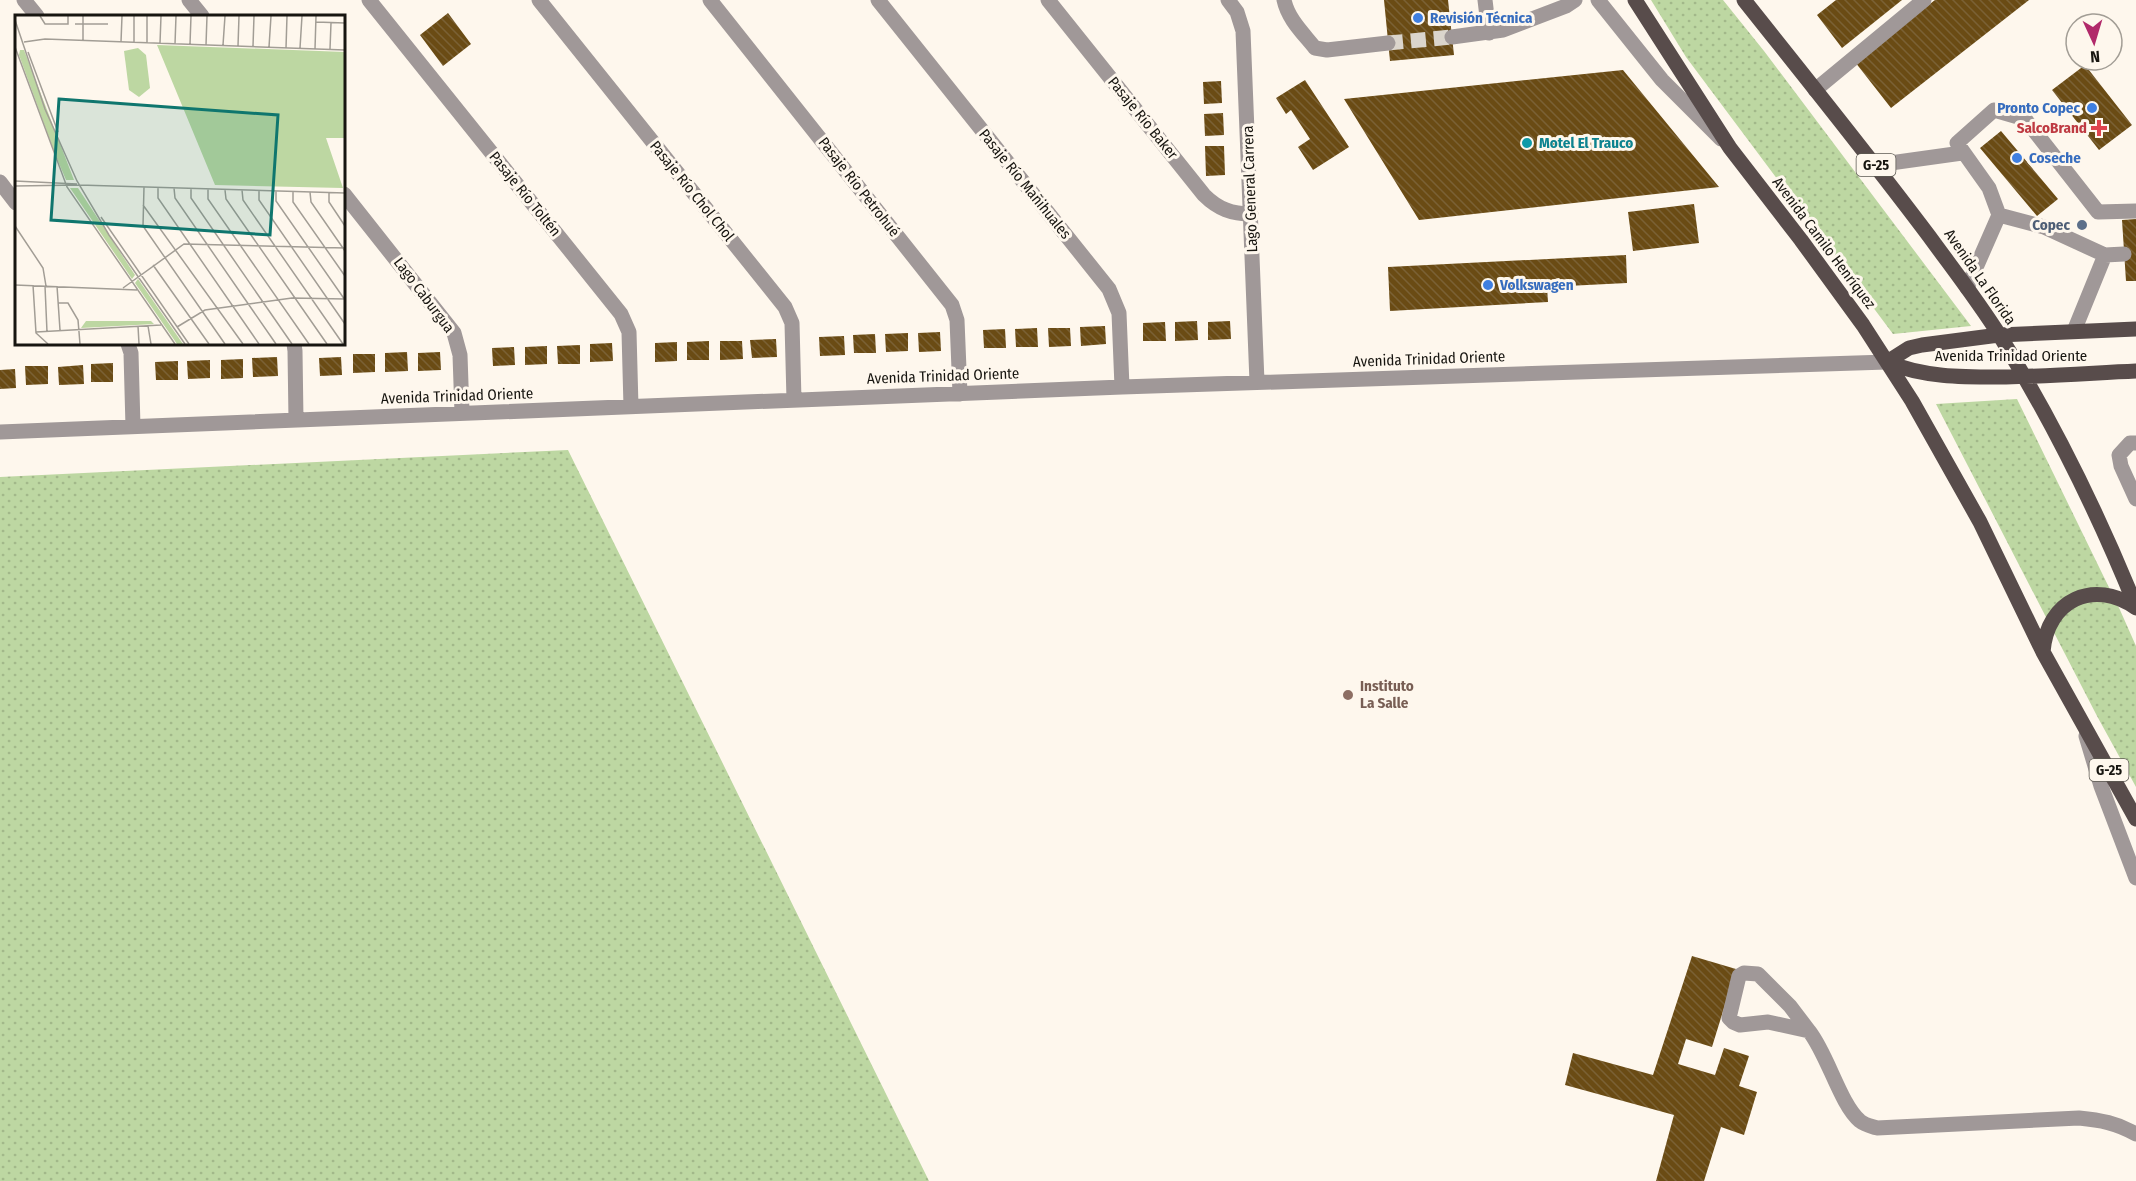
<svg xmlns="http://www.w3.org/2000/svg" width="2136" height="1181" font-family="'Fira Sans Condensed',sans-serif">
<defs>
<pattern id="grass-dots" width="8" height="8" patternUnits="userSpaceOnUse" patternTransform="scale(1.5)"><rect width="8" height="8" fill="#bdd7a2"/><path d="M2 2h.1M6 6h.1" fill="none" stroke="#a2b88a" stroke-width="1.8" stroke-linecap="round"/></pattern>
<pattern id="building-back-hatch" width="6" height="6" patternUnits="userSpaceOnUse" patternTransform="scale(1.5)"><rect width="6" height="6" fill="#6a4b14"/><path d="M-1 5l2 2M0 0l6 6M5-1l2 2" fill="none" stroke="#7a6135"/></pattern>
</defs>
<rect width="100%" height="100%" fill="#fef7ed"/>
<!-- grass -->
<path fill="url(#grass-dots)" d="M1651,0H1723L1764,51L1971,326L1893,334L1686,57Z
M2017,399L2120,610L2136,646V787L2097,716L1936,404Z
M568,450L929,1181H0V477Z"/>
<!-- building -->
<path fill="url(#building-back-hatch)" d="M1384,0H1448L1454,55L1390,61Z
M1836,0H1902L1842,48L1817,15Z
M1935,0H2029L1891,108L1855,62Z
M448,13L471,44L443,66L420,35Z
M2085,65L2132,125L2099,150L2052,90Z
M1623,70L1719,187L1419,220L1344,99Z
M1305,80L1349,147L1313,170L1298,147L1310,139L1291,110L1286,114L1276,98Z
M1221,81L1222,103L1204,104L1203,82Z
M1223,113L1224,135L1205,136L1204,114Z
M2001,131L2058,199L2037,216L1980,148Z
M1205,146H1224L1225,175L1206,176Z
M1694,204L1699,243L1633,251L1628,212Z
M2136,219V281H2126L2122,220Z
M1626,255L1627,283L1547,287L1548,302L1390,311L1388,267Z
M1197,321L1198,340L1175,341V322Z
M1230,321L1231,339L1208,340V322Z
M1165,322L1166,341H1143V323Z
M1105,326L1106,344L1081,346L1080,327Z
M1037,328L1038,347H1016L1015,329Z
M1048,328H1070L1071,346L1049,347Z
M1005,329L1006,348H984L983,330Z
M940,332L941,351L919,352L918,333Z
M908,333V351L886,352L885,334Z
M875,334L876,353H854L853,335Z
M844,336L845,355L820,356L819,337Z
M776,339L777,357L752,358L750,340Z
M709,341V360H687V342Z
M720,341H742L743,359L720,360Z
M677,342V361L655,362V343Z
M612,343L613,361L590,362V344Z
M580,345V364H558L557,346Z
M547,346V364L525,365V347Z
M514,347L515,365L493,366L492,348Z
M407,352L408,371L385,372V353Z
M440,352L441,370L418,371V353Z
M353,354H375V372L353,373Z
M277,357L278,376L253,377L252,358Z
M341,357L342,375L320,376L319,358Z
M243,359V378L221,379V360Z
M210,360V378L188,379L187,361Z
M178,361V380H156L155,362Z
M113,363V382H91V364Z
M83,365L84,384L59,385L58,367Z
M25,366H48V384L26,385Z
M15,369L16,388L0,389V370Z
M1692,956L1736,969L1712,1047L1686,1039L1678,1064L1715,1075L1724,1048L1749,1056L1739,1086L1757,1092L1744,1135L1721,1127L1704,1181H1656L1674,1115L1565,1085L1573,1053L1653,1075Z"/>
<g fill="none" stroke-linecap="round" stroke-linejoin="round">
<!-- minor-tunnel -->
<path stroke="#dbd5cc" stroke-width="15" stroke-dasharray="15 8" stroke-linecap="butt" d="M1388,43L1452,37"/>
<!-- minor -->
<path stroke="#a09898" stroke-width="15" d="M24,0L37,16
M189,0L202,16
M369,0L621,314L629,332L631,407
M539,0L785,307L792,323L794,400
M710,0L952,305L957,320L960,394
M878,0L1109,289L1119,313L1122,387
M1048,0L1204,195C1218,209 1232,214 1251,214
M1228,0L1237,12L1243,31L1257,382
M1284,0C1288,19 1303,33 1315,48L1327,50L1388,43
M1485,0L1489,33
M1598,0L1662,80L1721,139
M1452,37L1503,30L1566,6L1575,0
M1815,90L1924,0
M1876,165L1962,153
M0,182L16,203
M344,194L454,333L460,355L462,413
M2124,254L2105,255L2044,227L1999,215L1989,188L1957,143L1994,110L2025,119L2098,212L2136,211
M1967,288L1999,215
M2074,331L2105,255
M128,344L131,353L133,427
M294,344L295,351L296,420
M0,432L1122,387L1887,362
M2136,443H2130L2119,455L2121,466L2136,499
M2086,736L2101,786L2136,878
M1744,973L1758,974L1790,1006L1809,1031L1768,1022L1740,1025L1733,1022L1729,1018L1739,976Z
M1809,1031C1828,1055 1840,1104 1860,1121C1865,1125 1871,1126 1877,1128L2079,1118C2100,1120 2117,1123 2136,1134"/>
<!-- major -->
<path stroke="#584c4b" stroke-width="15" d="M1635,0L1730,148L1801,240L1863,325L1912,401L1980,522L2043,652L2136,819
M1744,0C1806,78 1869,156 1929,236C1953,269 1978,301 2000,336C2053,422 2098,513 2136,607
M1887,362L1909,348L1922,345L1999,335L2136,329
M1887,362C1925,378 1966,377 2006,377C2049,376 2093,373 2136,371
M2043,652C2047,600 2094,578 2136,608"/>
</g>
<!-- markers -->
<g fill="#3f7fe0" stroke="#fef7ed" stroke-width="2">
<circle cx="1418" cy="18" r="6"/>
<circle cx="2092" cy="108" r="6"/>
<circle cx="2017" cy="158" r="6"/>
<circle cx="1488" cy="285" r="6"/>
</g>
<path fill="#e0444e" stroke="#fef7ed" stroke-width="2" d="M2096 119h6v6h6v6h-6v6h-6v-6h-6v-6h6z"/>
<circle fill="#0f9aa8" stroke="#fef7ed" stroke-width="2" cx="1527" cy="143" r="6"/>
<circle fill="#5c6f8a" stroke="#fef7ed" stroke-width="2" cx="2082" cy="225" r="6"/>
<circle fill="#8d6e63" stroke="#fef7ed" stroke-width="2" cx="1348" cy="695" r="6"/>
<g text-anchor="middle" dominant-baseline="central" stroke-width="6" stroke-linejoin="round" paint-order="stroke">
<!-- shield labels -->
<g fill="#fef7ed" stroke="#5c5952" stroke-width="1.5">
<rect x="1856.5" y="154" width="39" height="22" rx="4.5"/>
<rect x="2089.5" y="759" width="39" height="22" rx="4.5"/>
</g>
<g font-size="14" font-weight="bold" fill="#171510">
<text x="1876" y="165">G-25</text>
<text x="2109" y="770">G-25</text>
</g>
<!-- shop labels -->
<g font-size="15" font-weight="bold" fill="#366cbe" stroke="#fef7ed" text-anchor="start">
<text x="1430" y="18">Revisión Técnica</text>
<text x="2080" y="108" text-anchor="end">Pronto Copec</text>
<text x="2029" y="158">Coseche</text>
<text x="1500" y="285">Volkswagen</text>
</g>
<!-- street labels -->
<g font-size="15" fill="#171510" stroke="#fef7ed">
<text transform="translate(1143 118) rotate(51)">Pasaje Río Baker</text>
<text transform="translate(1025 184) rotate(51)">Pasaje Río Mañihuales</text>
<text transform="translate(859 187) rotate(52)">Pasaje Río Petrohué</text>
<text transform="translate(1250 189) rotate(-92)">Lago General Carrera</text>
<text transform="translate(692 191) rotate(51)">Pasaje Río Chol Chol</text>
<text transform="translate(525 194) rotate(51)">Pasaje Río Toltén</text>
<text transform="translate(1824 243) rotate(53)">Avenida Camilo Henríquez</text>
<text transform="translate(1980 277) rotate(55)">Avenida La Florida</text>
<text transform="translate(424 295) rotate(53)">Lago Caburgua</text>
<text x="2011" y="356">Avenida Trinidad Oriente</text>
<text transform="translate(1429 359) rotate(-2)">Avenida Trinidad Oriente</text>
<text transform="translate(943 376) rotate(-2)">Avenida Trinidad Oriente</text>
<text transform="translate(457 396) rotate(-2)">Avenida Trinidad Oriente</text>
</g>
<!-- health labels -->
<g font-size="15" font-weight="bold" fill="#be3a42" stroke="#fef7ed" text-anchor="end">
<text x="2087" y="128">SalcoBrand</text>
</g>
<!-- culture labels -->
<g font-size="15" font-weight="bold" fill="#0d838f" stroke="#fef7ed" text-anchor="start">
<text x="1539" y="143">Motel El Trauco</text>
</g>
<!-- service labels -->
<g font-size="15" font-weight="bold" fill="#4e5e75" stroke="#fef7ed" text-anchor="end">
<text x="2070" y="225">Copec</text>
</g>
<!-- education labels -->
<g font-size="15" font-weight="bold" fill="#785e54" stroke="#fef7ed" text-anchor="start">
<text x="1360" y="686">Instituto<tspan x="1360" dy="17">La Salle</tspan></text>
</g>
</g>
<!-- overview -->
<g transform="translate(15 15)">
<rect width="330" height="330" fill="#fef7ed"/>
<path d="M142,30L330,37V123H311L328,173L200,170ZM9,35L59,165H51L40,139L4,40L5,35ZM55,173H63L120,260L117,264ZM123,264L168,329H162L120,268ZM136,306L139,309L66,313L71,306Z" fill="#bdd7a2"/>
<path d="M123,33L131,40L135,73L124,82L114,75L109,36Z" fill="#bdd7a2"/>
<path fill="none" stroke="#a29d95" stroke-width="1.5" d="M25,1L30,9H53V1M68,1V25M0,5L30,94L62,166L94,220L170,329M301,7L330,8M60,9H93M9,27L30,24L330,35M106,27L107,1M119,27V1M132,28V1M145,28L146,1M160,29L161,1M175,29L176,1M191,30L192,1M208,30L210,1M223,31L224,1M238,31L239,1M0,32L52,172L160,329M254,32L256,1M271,33L272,1M285,33L287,1M300,34L301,1M315,34L316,8M13,37L43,117M0,166L62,169M64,170L330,178M0,171L64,170M129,172L128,211L210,329M143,173V183L244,329M159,173L160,183L261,329M176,174V183L277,329M193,174V184L294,329M210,175L211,184L312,329M227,175L228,185L328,329M244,176V185L330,309M261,176V186L330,285M278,177V187L330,261M295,177L296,187L330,236M314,178V187L330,211M128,190L228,329M86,202L174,329M0,211L28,253L31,271M138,250L194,329M0,270L122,275M18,270L21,318L33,329M30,271L32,317M42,271L45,315M108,273L169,229L330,233M43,288H53L63,305L65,329M123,311L124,329M133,311L136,329M162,312L190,295L277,283L330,284M21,317L146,310"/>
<path fill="#0f766e" fill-opacity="0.15" stroke="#0f766e" stroke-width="3" d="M44,84L263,100L255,220L36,205Z"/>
<rect width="330" height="330" fill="none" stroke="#171510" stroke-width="3"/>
</g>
<!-- north arrow -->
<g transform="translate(2094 42) rotate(176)"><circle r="28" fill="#fef7ed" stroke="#a29d95" stroke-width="1.5"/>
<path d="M0-4.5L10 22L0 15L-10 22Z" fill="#b1296a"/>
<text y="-9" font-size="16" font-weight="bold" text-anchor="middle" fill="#171510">N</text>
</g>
</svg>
